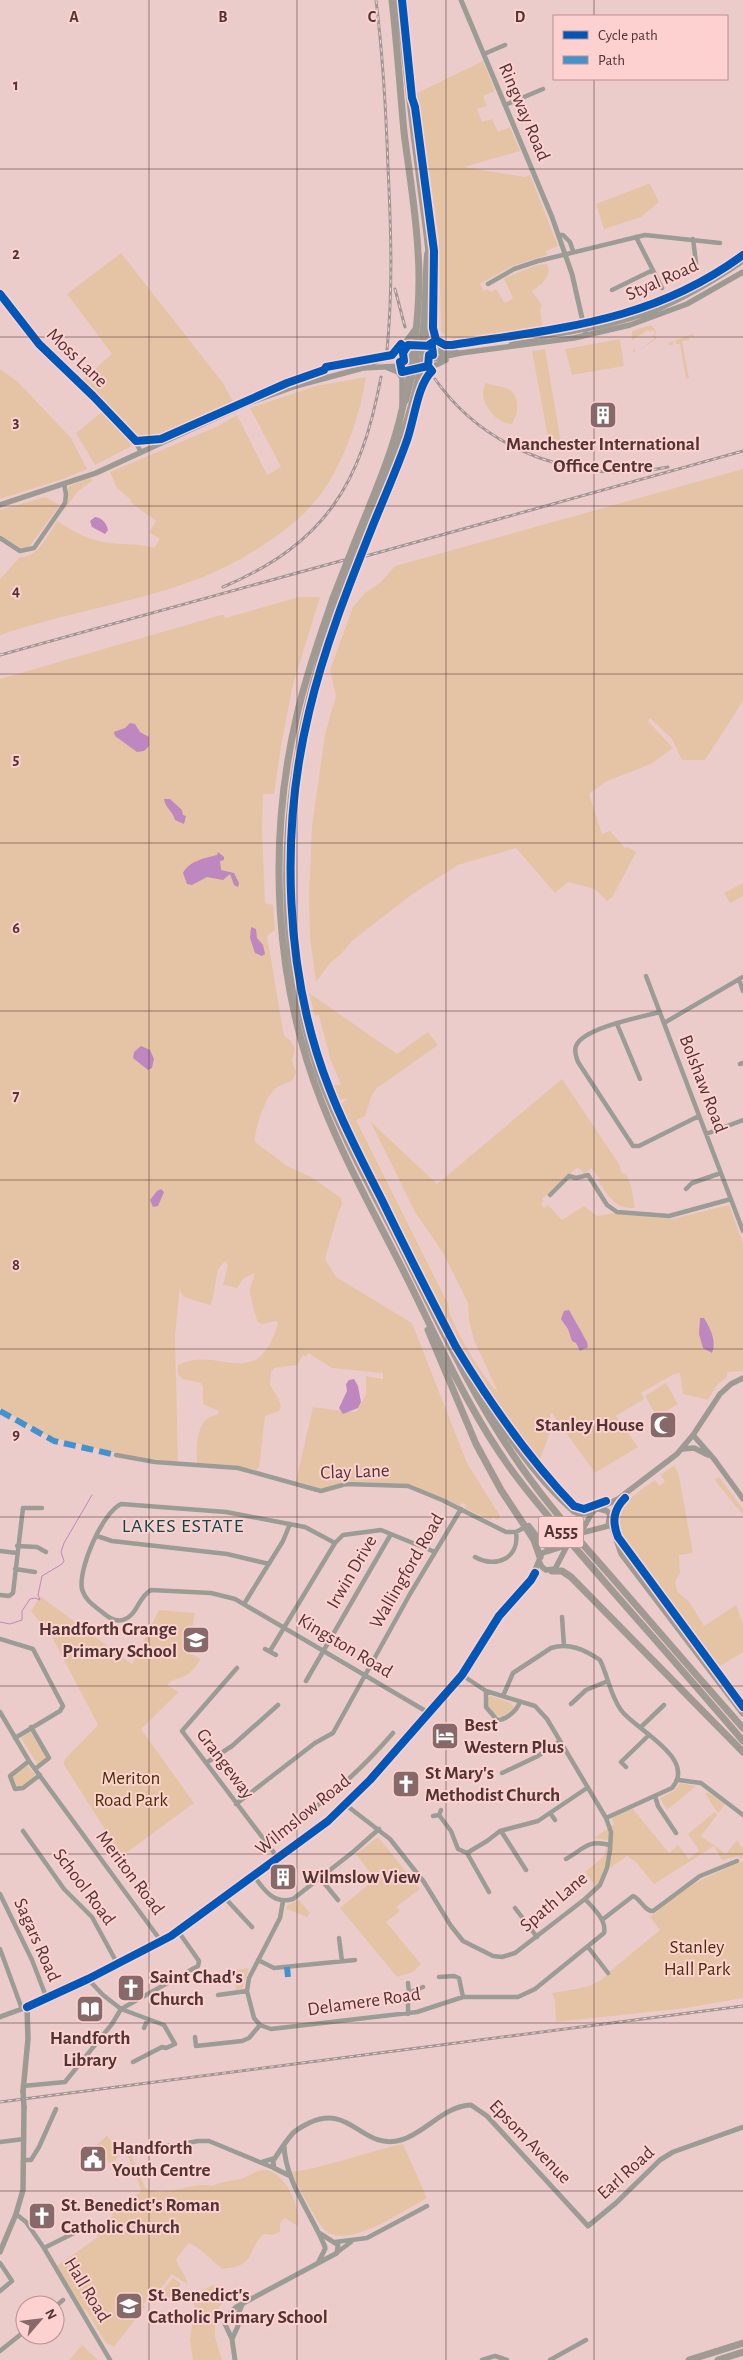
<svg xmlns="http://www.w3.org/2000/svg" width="743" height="2360" font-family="'Alegreya Sans',sans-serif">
<rect width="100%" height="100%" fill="#eccccb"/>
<!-- green -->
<path fill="#e5c4a5" d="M483,61L495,91L483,96L487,106L477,109L482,122L492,119L498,132L510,127L520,151L464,167L525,177L530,175L558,246L546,251L547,255L512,266L480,284L484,291L487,289L491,292L496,289L505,303L513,298L504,278L537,265L547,264C553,276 541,285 532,291L542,305L540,309L543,330L457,340L445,336L441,330L439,239L420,109L415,94Z
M648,184H650L659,202L641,217L604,229L596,204Z
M121,253L223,383L234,404L157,439H137L81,381L112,354L67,294Z
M651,325L655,329L656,338L655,340L636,352H633V348L636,352L654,339L653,336L655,334L653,330L650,332L648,330L632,340V331Z
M693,334L694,339L692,336L689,337V340L682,341L689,378L686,379L680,344H676V341L673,342V345H669L668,343Z
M620,339L624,366L572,375L565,349Z
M545,349L562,448L549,443L532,351Z
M0,369L18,382L71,438L87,469L63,479L0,499Z
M366,377C359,420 341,473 312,505C287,534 233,566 198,579C134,603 65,613 0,635V579L20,557C37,559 49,533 57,521C74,532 90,541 111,543C125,545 140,543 154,548L160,539L149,532L156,521L130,502L131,500L117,488L110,472L216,427L237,415L267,475L281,467L250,408L316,386Z
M486,383C492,386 506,386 510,390C521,399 518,413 512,424C495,424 476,399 486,383Z
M103,411L132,442V446L95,465L76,433Z
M743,469V701L705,760H682L672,739L650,718L648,721L673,748L651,764L607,781L589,794L602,834L610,831L625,848L628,847L636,852L613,896L607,901L595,889L568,882L555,893L516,848L458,865L411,895L352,941L341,954L330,963L316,982L310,937L309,895L312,826L325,734L336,696L330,670L353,607L365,593L381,582L395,566Z
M89,478L93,480L77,492L60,516L66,505L67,491L69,486Z
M45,497L60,505L28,548C17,550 9,543 0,538V510Z
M299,597H320L293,685L281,746L274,794H263L262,830L265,903L273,905L275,930L267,936L284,1036L291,1041L295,1049L292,1061L296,1072L293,1080C288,1083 281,1084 276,1088C266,1095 254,1130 255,1142L287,1166L313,1178L341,1198L342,1204L338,1214L325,1259L336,1277L412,1323L467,1463L500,1516L498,1520L493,1517L490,1520L465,1508L466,1505L462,1503L460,1506L407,1484L346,1481L323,1489L296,1481L313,1407L350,1412L357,1411L366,1394V1376L383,1379V1373L332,1368L308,1353L306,1357L303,1355L297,1365L274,1368L271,1373L270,1385L277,1396L281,1406L279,1411L265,1416L259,1468L256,1470L197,1463C196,1447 196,1417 217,1415L219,1411L203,1404V1387L201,1383L182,1379L178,1374V1365C220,1344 257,1395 278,1323L276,1321L262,1324L258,1322C256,1320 249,1292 250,1289C251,1283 255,1279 254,1273L244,1278L237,1288L223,1285L228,1265L225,1261L218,1269L212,1302L210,1305L184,1297L180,1291V1285L175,1336L178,1462L129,1456L50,1437L0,1408V679L221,615H224L225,618Z
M743,883V896L730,903L724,893Z
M309,993L397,1054L428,1032L438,1045L377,1088L372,1095L365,1116L356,1120L448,1304C447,1319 485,1381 498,1392L474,1340L469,1321L468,1303L443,1253L415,1212L370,1121L437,1184L562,1079L619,1164L622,1173L626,1174L631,1186L635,1208C614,1209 608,1195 598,1181L600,1179L591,1168L584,1174L578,1167L542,1199L544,1201L541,1204L544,1208L548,1205L562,1220L584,1206L597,1216L614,1213L672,1219L729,1205L743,1243V1371L727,1372V1377L717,1385L708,1400L683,1394L680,1373L674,1374L641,1393L644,1399L616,1416L638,1447L595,1473L552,1413L550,1414L552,1427L540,1459C549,1479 567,1493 584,1506L590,1505V1507L581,1508L574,1504L513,1430L463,1354L340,1109V1104L347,1100L346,1098L337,1101L330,1085H341L330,1058L319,1015L315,1016Z
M666,1383L678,1404L657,1417L645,1396Z
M673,1466L676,1468L679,1476L693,1553L679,1555L680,1573L675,1582L677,1591L690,1603L704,1626L736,1605L743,1624V1652L720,1666L624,1542C607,1511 632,1496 655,1480L659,1486L665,1482L661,1475Z
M719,1477L743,1509V1515L716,1482L715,1479Z
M40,1596L132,1664L159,1610L195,1613L191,1633L197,1636L188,1653L201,1659C196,1666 191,1674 182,1677C175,1680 172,1679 167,1685L179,1692L141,1729L194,1803L122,1856L64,1765V1760L98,1725L53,1639L31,1611Z
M491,1696L511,1703L514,1707L511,1711L502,1717L494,1715L488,1706L487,1698Z
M30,1732L47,1757L38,1765L21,1738Z
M27,1765L35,1774V1777L20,1788L17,1787L12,1775Z
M680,1783L696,1786L667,1810L660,1798L674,1791Z
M708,1792L725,1804L718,1813L705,1794Z
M632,1808L669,1853L678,1845L689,1859L699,1850L688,1834L715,1812L717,1815L701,1836L726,1854L737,1840L743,1849V1858L741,1859L738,1856L722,1860L714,1846L654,1884L636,1862L627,1856L608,1869L597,1888L585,1872L604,1856L608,1840L594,1838L614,1824L611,1816Z
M378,1837L420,1889L396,1907L400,1911L386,1922L421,1964L413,1972L397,1977L340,1908L375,1879L356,1854Z
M743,1861V1998L686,2008L556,2022L555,2000L552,1993C569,1990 598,1988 608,1973L660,1930L650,1917C658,1912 663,1905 670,1899C692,1882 718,1872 743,1861Z
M299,1900L310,1913L307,1917L286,1909L288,1905Z
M249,1968L242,1989L236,1990L234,1970Z
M107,2136L122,2154L110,2164L95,2146Z
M403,2144L427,2198C404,2210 351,2248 327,2232C317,2225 298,2184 291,2172C329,2167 365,2152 403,2144Z
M130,2152L146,2189C170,2198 191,2181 213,2186C223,2180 232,2182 243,2178C250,2176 257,2169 265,2170C285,2171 301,2208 298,2226L285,2218L280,2223V2232L272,2235L264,2234C245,2252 257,2266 222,2269C212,2261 201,2248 189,2243L176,2259C178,2268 187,2275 187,2284L172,2274L157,2293L154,2295L152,2293L143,2305L145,2307L114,2347L106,2343L85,2309L82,2312L55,2267L98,2237L93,2223C102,2223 107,2224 113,2215L109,2208L118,2209L140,2192L141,2190L127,2153Z
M173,2278L181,2284L168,2300L160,2294Z
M214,2285L224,2287L228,2293L215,2315V2337L222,2360H193L190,2341L195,2296L199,2291Z
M82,2345L98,2360H69Z"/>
<!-- water -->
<path fill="#be87bf" d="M95,517C102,518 106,522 108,530L105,534L92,527L90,521Z
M130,723L135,724L140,732L149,737V746L144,751L137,752L115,736L114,732L125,728Z
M164,799H170L182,810L183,815L186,816L184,824L175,820C173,811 165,808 164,799Z
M218,852L224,857V860L220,861L221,870L234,873L239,883L238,887L234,885L230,874L223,880L207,877L192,885L187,884L183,873C189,861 205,858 217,855Z
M251,927L256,929L257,938L263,945L265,954L262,956L255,953L250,938Z
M141,1046L150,1050L154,1059L152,1068L148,1070L133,1058L134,1052Z
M161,1189L164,1192L158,1206L153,1207L150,1200L157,1191Z
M569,1310L587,1342L588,1347L580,1351L576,1343L572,1341L568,1329L561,1319L564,1311Z
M700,1318H704C710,1328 717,1341 712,1353L703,1348L699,1334Z
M354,1379L358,1386L361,1402L358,1408L343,1414L339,1408L347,1391L346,1384L349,1380Z"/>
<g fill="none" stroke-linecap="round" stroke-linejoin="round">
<!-- stream -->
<path stroke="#be87bf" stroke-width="1" d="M0,1622L10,1624L22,1620V1611L30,1599L35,1598L40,1600L38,1595L42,1576L62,1564L64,1561L61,1552L64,1543L92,1495"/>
<!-- minor -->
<path stroke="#9a9c95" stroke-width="4.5" d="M484,54L505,45
M505,105L543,89
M559,235H563L570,242L573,251
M636,237L662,288
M693,239L696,263L693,268
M488,284L514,269L538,261L645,235L720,243
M612,290L653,270
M0,294C18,318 35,342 57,363C83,388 125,420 141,452
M296,386L294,380L324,370L326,376
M0,538L20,551L34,548L65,503L66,494L64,484
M646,976L743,1231
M739,979L743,991
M660,1012C641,1017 583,1028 576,1046C574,1051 576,1057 578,1062L633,1146H639L699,1116
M664,1023L743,977
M617,1024L640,1079
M740,1064L743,1063
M706,1134L743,1120
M686,1189L692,1183L721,1173
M550,1195L569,1176L576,1178L588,1175L607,1205L617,1212L669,1216L731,1199
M116,1455L155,1462L238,1468L321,1491L346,1484L408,1486L442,1500L506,1532H516L529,1525L548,1550
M97,1536L112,1541L227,1554L269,1564
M335,1543L305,1527L247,1516L226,1512L121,1504C102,1513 78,1569 82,1589C85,1600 93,1605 102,1612C108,1617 114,1622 123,1620C138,1615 138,1597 151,1590L211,1593L235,1599L429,1713
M17,1546L37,1547L46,1552
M0,1551L17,1553
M475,1557C496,1569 520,1558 516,1532
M15,1569L35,1572
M0,1595L9,1596L13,1593L23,1508H42
M244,1604L283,1541L290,1524
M562,1617L564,1646
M0,1639L33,1649L63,1706L60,1711L15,1738
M265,1649L276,1655
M270,1651L335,1543L343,1535L381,1530L435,1552
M237,1668L182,1731L278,1858
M306,1681L391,1534
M486,1691V1707L497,1720C507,1720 517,1710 520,1702
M503,1696L513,1673L551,1648C569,1642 585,1650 600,1660C608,1676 610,1695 621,1710C634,1729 698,1758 672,1788L606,1818
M571,1704L586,1690L608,1681
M0,1712L29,1761L161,1941
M31,1727L49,1758L35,1769
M641,1727L664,1705
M29,1761L10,1776L15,1789L23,1788L40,1775
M206,1763L232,1746L278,1705
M626,1767L621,1762L649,1735
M502,1773L538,1756L560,1741
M679,1780L701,1783L743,1815
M655,1796L658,1806L676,1833
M236,1804L315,1743L333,1733L410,1594L461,1509
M346,1805L390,1839L424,1882L451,1926L463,1941L493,1956L502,1957L515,1953L585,1899L600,1885L607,1868L610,1850L611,1832L606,1818L547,1719L535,1706L486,1691L462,1675
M550,1813L555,1820
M439,1815L451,1831L458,1849L467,1853L487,1841L500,1831L538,1821L587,1788
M433,1816L439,1815L441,1810
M23,1831L64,1889L92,1917L117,1963
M501,1831L526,1870
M266,1842C314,1812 356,1776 393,1733
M467,1853L489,1892
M566,1859C584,1849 587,1839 610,1845
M254,1876C264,1890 274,1905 293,1899L353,1852L379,1829
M320,1878L338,1900
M0,1894L32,1960L47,1999
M224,1897L252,1927
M283,1901L280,1918L249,1978L247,1991L254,2018L260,2025L271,2029L417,2012L463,1997H518L535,1989L604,1933C607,1920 593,1908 585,1899
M515,1908L537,1937
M602,1920L633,1896C641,1899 644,1911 653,1911L700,1876L737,1861
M339,1938L342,1961
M588,1947L608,1973
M0,1949L22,2009
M258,1960L274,1968L355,1960
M439,1977L454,1976L459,1978L463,1997
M88,1979L103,1995L121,2009L164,2025L175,2044L166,2048L162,2047L133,2062
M408,1983L409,1992
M218,1995L247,1991
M408,2014V1993L423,1987
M144,2028L148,2019
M195,2037L196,2046L242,2041L249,2038L260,2025
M23,2086L65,2082L112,2024L121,2009L198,1966L199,1961L178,1931
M0,2142L24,2139
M134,2148L176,2145L198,2141H209L274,2168
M25,2160H31L39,2147L56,2109
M262,2162L275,2158
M16,2214L26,2222L44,2248L110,2360
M335,2242L367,2238L427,2206
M44,2248L74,2233
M339,2251L351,2242
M0,2263L12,2281L0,2291
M55,2307L63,2300
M0,2351L25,2331
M482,2360L495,2356L507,2360
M550,2360L586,2340"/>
<!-- tertiary -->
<path stroke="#9a9c95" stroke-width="5" d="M461,0L552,217L572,274L585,331
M0,2017L27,2007
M284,2145C285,2182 312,2214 325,2247
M290,2176L274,2168L273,2161C279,2152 285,2142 293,2133C297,2129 303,2126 309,2123C351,2103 362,2151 401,2140C426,2133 443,2106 471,2105L487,2116L588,2226L616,2203L660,2160L673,2152L743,2127
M318,2263L325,2249
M232,2339L238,2326V2314L242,2305
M235,2360L232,2339L225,2324L231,2312L236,2307L337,2253L338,2245L321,2234"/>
<!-- secondary -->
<path stroke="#9d9a93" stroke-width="5.5" d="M429,331L433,342L445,349
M511,345L519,341C563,332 611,327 653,311C685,298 715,280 743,261
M389,358L398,352L416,328
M412,363C427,350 424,275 427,253
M363,368C376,356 438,350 457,352
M388,368L398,372L402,378V405
M418,382L430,368L446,360
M406,401L417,359
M0,505L96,473L246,404L296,386L363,368L401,366L461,353L574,338L630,325L687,304L743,272
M693,1435L714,1459L743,1499
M682,1449L694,1448L708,1455
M611,1518L618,1499
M581,1533L608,1526L610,1515L607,1511L599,1509
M580,1534L593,1511L618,1499L677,1454L693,1435L720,1394L731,1384L743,1378
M539,1561L542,1567L546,1570L555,1569L568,1544
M23,2091L28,2039L27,2007L88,1979L171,1936L254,1876L346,1805L462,1675L499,1616L531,1580L542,1553L568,1545
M0,2252L16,2214L23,2190L24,2107"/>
<!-- trunk -->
<path stroke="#a09a92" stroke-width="7" d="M355,542C372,499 392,455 402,410C414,359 422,305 418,252C416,212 409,172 404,132C400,88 397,44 392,0
M360,548C392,466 423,394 430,305C433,261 424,217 419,173C411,115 405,58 399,0
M333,598C320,637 306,675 297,715C267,842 274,982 322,1103C344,1159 374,1213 401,1266C437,1337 468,1412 516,1476C543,1512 574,1546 603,1580C650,1634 697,1687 743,1741
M340,599C284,752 265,916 319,1074C340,1132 370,1186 398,1241C436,1317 471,1395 520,1465C547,1504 578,1539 609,1574C653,1625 698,1677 743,1728
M428,1330L476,1444L501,1490L534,1540L540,1557
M470,1375C499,1422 531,1474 574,1511L579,1513L592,1512
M610,1520L622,1554L743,1713
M552,1571H562L571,1577L743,1752
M689,2360L743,2343
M718,2360L743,2352"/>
<!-- rail casing -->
<g stroke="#a09693" stroke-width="3">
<path id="rail" d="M376,0C383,56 386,111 388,167C391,228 393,289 387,350
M395,289L405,327
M435,379C487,453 581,485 668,467
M366,556L743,451
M223,587C326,543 361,484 381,377
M0,655L344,560
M0,2102L743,2006"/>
</g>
<!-- rail -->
<use href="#rail" stroke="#fdd1cf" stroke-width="1" stroke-dasharray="4" stroke-linecap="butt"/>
<!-- secondary-bridge -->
<path stroke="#9d9a93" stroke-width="5.5" d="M568,1544L580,1534
M23,2091L24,2107"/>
<!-- trunk-bridge -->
<path stroke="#a09a92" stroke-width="7" d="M333,598L355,542
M340,599L360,548"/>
<!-- quiet -->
<path stroke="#4392ce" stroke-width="6" stroke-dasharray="12 6" stroke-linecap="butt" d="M0,1411L54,1441L116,1455
M287,1967L288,1977"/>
<!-- cycleway casing -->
<g stroke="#fdd1cf" stroke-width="11">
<path id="cycleway" d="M402,0L412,98L415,107L434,251L433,328L436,340
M0,294L39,344L93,396L136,441L161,439L287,383L324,370L326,367L392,355L401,344L405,348
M436,340L445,345H452C560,328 652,322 743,255
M432,346L408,345L403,353L404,361L400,362L402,372L428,366L429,355H433C433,350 432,347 430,344L436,340
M428,366L432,371C417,385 414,423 406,443C396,471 384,498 373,525C349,585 324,648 309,712C280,831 284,975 330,1090C344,1127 363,1163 381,1198C405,1248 430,1297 456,1347C490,1403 528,1458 574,1506L584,1509L606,1501
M625,1498C613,1510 612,1522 618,1537L743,1707
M27,2007L88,1979L171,1936L328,1821L370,1780L462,1675L499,1616L531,1580L535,1573"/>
</g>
<!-- cycleway -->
<use href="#cycleway" stroke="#0057b8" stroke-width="8"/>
</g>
<!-- grid -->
<path fill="none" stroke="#513434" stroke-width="1" stroke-opacity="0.55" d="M149,0V2360M297,0V2360M446,0V2360M594,0V16M594,79V2360M0,169H743M0,337H743M0,506H743M0,674H743M0,843H743M0,1011H743M0,1180H743M0,1349H743M0,1517H743M0,1686H743M0,1854H743M0,2023H743M0,2191H743"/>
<!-- icons -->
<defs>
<g id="building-square" transform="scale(1.4375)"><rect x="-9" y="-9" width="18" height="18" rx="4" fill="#876969" stroke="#fdd1cf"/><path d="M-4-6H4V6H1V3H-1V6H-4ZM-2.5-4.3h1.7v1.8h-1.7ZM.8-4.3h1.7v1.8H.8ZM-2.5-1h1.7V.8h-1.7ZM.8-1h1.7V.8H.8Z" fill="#fff"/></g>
<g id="mosque-square" transform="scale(1.4375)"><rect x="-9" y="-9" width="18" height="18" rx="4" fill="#876969" stroke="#fdd1cf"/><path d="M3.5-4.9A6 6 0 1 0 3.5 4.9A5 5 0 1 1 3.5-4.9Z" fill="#fff"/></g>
<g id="school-square" transform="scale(1.4375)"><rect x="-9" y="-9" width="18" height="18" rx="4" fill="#876969" stroke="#fdd1cf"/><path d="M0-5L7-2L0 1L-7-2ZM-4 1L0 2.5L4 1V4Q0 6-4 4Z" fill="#fff"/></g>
<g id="hotel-square" transform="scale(1.4375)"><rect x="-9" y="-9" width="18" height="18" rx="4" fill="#876969" stroke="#fdd1cf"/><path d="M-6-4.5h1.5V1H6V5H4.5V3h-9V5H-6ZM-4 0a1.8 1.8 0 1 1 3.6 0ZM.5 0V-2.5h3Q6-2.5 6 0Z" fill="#fff"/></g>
<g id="church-square" transform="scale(1.4375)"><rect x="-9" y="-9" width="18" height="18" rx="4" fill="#876969" stroke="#fdd1cf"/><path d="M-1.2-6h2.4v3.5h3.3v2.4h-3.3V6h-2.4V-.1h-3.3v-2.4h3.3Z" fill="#fff"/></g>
<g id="library-square" transform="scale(1.4375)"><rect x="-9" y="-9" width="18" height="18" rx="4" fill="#876969" stroke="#fdd1cf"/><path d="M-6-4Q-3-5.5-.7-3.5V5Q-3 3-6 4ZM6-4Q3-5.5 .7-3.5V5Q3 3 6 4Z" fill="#fff"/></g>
<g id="civic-square" transform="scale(1.4375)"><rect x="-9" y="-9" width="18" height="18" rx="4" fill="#876969" stroke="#fdd1cf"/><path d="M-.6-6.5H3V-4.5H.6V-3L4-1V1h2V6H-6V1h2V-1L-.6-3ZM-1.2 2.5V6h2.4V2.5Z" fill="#fff"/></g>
</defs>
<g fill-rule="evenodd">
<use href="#building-square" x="603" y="415"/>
<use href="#mosque-square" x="663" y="1425"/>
<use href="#school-square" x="196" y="1640"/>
<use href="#hotel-square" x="445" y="1736"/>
<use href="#church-square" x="406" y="1784"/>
<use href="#building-square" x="283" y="1877"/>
<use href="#church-square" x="131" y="1988"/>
<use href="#library-square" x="90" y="2009"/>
<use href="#civic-square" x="93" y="2159"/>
<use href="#church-square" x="42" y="2216"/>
<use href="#school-square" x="129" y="2306"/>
</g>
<g text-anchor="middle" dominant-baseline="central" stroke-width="4" stroke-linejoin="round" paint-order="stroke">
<!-- shield labels -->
<rect fill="#fdd1cf" stroke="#856362" stroke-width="1" x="538.5" y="1516.5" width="45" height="31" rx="4"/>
<g font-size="18" font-weight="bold" fill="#513434">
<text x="561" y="1532">A555</text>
</g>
<!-- street labels -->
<g font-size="19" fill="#513434" stroke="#fdd1cf">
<text transform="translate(524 112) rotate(67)">Ringway Road</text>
<text transform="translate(662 280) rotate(-24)">Styal Road</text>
<text transform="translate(77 358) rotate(44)">Moss Lane</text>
<text transform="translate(703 1084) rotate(69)">Bolshaw Road</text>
<text transform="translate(355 1472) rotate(-2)">Clay Lane</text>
<text transform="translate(407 1571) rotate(-60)">Wallingford Road</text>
<text transform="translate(352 1572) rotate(-60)">Irwin Drive</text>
<text transform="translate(345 1646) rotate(31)">Kingston Road</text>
<text transform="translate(225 1764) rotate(53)">Grangeway</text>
<text transform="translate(303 1815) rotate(-39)">Wilmslow Road</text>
<text transform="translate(130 1873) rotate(53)">Meriton Road</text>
<text transform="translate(84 1887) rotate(53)">School Road</text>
<text transform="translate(554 1902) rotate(-40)">Spath Lane</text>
<text transform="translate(37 1940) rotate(66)">Sagars Road</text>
<text transform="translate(364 2002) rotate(-8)">Delamere Road</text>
<text transform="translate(530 2142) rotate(46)">Epsom Avenue</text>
<text transform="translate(626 2173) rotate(-42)">Earl Road</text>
<text transform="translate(87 2290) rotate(59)">Hall Road</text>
</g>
<!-- poi labels -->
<g font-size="19" font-weight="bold" fill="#513434" stroke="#fdd1cf" text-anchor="start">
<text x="603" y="444" text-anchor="middle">Manchester International<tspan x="603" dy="22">Office Centre</tspan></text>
<text x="644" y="1425" text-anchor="end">Stanley House</text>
<text x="177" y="1629" text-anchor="end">Handforth Grange<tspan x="177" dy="22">Primary School</tspan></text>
<text x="464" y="1725">Best<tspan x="464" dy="22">Western Plus</tspan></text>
<text x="425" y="1773">St Mary's<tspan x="425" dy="22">Methodist Church</tspan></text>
<text x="302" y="1877">Wilmslow View</text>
<text x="150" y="1977">Saint Chad's<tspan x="150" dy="22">Church</tspan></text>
<text x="90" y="2038" text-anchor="middle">Handforth<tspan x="90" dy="22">Library</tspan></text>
<text x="112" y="2148">Handforth<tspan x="112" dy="22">Youth Centre</tspan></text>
<text x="61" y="2205">St. Benedict's Roman<tspan x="61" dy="22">Catholic Church</tspan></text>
<text x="148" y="2295">St. Benedict's<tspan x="148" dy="22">Catholic Primary School</tspan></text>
</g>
<!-- park labels -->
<g font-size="19" fill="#473103" stroke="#fdd1cf">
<text x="131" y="1778">Meriton<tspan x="131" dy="22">Road Park</tspan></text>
<text x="697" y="1947">Stanley<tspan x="697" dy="22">Hall Park</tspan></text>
</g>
<!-- neighbourhood labels -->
<g font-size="20" letter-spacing="1" fill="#07494c" stroke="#fdd1cf">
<text x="183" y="1526">LAKES ESTATE</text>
</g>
</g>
<g font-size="16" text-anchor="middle" font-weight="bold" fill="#513434" stroke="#fdd1cf" stroke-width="4" stroke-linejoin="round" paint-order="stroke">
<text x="74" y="22">A</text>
<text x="223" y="22">B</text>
<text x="372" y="22">C</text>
<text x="520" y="22">D</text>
<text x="16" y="90">1</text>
<text x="16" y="259">2</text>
<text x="16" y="427">3</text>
<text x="16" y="596">4</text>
<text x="16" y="764">5</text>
<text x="16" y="933">6</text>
<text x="16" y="1101">7</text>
<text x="16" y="1270">8</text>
<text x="16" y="1439">9</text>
</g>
<!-- legend -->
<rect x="553" y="15" width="175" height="65" fill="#fdd1cf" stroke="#b89291"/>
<rect x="563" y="31" width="25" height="8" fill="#0057b8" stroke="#b89291"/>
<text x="598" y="40" font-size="15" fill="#513434">Cycle path</text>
<rect x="563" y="56" width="25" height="8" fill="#4392ce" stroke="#b89291"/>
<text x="598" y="65" font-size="15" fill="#513434">Path</text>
<!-- north arrow -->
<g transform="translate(40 2320) rotate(62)"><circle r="24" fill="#fdd1cf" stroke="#b89291"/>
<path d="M0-4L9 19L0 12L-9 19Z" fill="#876969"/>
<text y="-8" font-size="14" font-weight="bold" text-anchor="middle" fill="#513434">N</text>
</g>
</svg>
